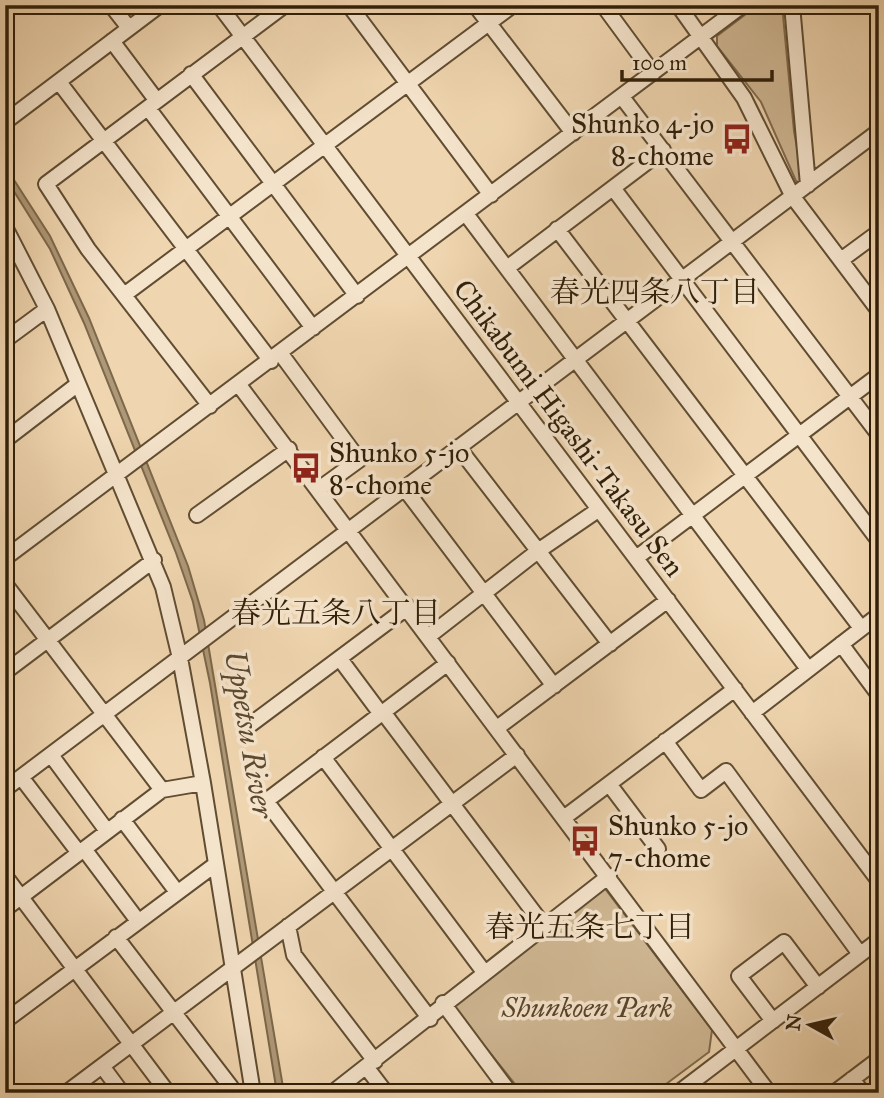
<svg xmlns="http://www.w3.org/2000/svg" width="884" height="1098" font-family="'IM FELL Great Primer','Noto Serif JP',serif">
<rect width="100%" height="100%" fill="#f0d6b0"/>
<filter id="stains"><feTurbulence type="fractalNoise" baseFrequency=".00286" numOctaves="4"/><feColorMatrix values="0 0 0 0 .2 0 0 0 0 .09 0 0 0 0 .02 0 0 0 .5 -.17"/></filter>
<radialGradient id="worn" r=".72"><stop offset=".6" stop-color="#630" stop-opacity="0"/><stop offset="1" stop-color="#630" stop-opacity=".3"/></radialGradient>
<!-- green -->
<path fill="#cfb793" stroke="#806b4e" stroke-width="2" d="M758,5H782L794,131L803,180L800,183L796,181L761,102L717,46V36Z
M603,886L712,1030L709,1052L654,1093H522L451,1004Z"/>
<!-- water -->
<path fill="#af9877" stroke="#7c684b" stroke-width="2" d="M5,166L50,236L89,318L188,566L204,620L284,1093H277L210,683L193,602L176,553L84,323L50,249L5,177Z"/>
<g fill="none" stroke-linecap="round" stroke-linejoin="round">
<!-- minor casing -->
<g stroke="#604d32" stroke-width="18">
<path id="minor" d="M111,5L129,28
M219,5L879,881
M349,5L491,195
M475,5L573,133
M603,5L653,73
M678,5L744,98L793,197L879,311
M792,5L808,185
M874,5L879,12
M5,9L10,5
M112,41L157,101
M191,74L357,296
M59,82L271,361
M622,97L879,435
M148,108L313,328
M5,122L160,5
M613,188L879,541
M466,214L808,669
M5,227L47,309L163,587L180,658L203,783L253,1093
M557,229L861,628
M841,260L879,232
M507,268L663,150
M124,295L513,5
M5,340L47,309
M281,354L359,460L319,489
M239,385L769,1093
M210,406L88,249L46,184L285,5
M5,440L78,384
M458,447L610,644
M405,489L554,686
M197,515L289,449
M5,558L743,5
M636,558L879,375
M5,584L162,790
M429,636L538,551L598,510
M841,644L879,695
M340,659L381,714
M5,672L154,560
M383,712L544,926
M752,713L879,615
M250,725L408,607
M497,728L668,600
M665,741L701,790L726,771L860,954
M51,755L107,831
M323,757L484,972
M21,777L79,853
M609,784L658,849
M5,789L879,131
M565,817L735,689
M122,819L177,892
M84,849L138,921
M5,876L168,1093
M5,909L162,790L203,783
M288,926L294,955L375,1061
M116,937L231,1087
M443,1003L510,1093
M430,1019L266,801L448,663
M5,1021L216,864
M773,1021L739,976L784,942L818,987
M102,1066L122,1093
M367,1068L386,1093
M852,1079L863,1093
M66,1093L517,755
M332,1093L609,876
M678,1093L879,940
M834,1093L879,1059"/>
</g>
<!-- minor -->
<use href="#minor" stroke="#f5e4cc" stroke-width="14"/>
</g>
<!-- icons -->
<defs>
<g id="bus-bare" transform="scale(2.415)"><path d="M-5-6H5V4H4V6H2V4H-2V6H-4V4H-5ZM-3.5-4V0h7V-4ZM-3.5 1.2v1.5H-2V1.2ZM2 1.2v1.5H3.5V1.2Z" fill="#8f2418" stroke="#f5e4cc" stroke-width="2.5" paint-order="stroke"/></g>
</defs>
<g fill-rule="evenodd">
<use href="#bus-bare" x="737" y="139"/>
<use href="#bus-bare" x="306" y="468"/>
<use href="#bus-bare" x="585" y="841"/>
</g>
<g text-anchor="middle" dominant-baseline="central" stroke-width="7" stroke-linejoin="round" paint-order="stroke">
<!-- poi labels -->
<g font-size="28" fill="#301f08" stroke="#f5e4cc" text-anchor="start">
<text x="714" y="123" text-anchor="end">Shunko 4-jo<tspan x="714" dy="32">8-chome</tspan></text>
<text x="329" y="452">Shunko 5-jo<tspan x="329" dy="32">8-chome</tspan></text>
<text x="608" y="825">Shunko 5-jo<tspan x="608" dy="32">7-chome</tspan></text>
</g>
<!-- street labels -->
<g font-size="28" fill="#301f08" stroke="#f5e4cc">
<text transform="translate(569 428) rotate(53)">Chikabumi Higashi-Takasu Sen</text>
</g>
<!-- park labels -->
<g font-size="28" font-style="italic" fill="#58452b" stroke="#f5e4cc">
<text x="587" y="1007">Shunkoen Park</text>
</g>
<!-- neighbourhood labels -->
<g font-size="30" fill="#301f08" stroke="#f5e4cc">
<text x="655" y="292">春光四条八丁目</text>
<text x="336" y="613">春光五条八丁目</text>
<text x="590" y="927">春光五条七丁目</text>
</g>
<!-- water labels -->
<g font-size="30" font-style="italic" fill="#5c492f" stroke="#f5e4cc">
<text transform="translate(249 734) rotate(80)">Uppetsu River</text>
</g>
</g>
<!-- margin -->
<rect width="884" height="1098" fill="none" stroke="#f0d6b0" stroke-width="28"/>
<rect x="7" y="7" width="870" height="1084" fill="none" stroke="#301f08" stroke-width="3.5"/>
<rect x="14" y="14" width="856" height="1070" fill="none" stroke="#301f08" stroke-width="2"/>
<!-- north arrow -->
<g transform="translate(810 1025) rotate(278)" stroke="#f5e4cc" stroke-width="5" paint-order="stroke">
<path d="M0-5L12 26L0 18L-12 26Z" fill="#301f08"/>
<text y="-10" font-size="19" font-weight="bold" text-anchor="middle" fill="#301f08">N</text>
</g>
<!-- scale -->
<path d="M622 70v10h150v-10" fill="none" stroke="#301f08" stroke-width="3.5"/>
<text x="632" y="70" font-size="21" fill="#301f08" stroke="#f5e4cc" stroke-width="5" paint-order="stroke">100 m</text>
<rect width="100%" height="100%" filter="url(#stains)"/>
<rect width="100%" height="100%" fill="url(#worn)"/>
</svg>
